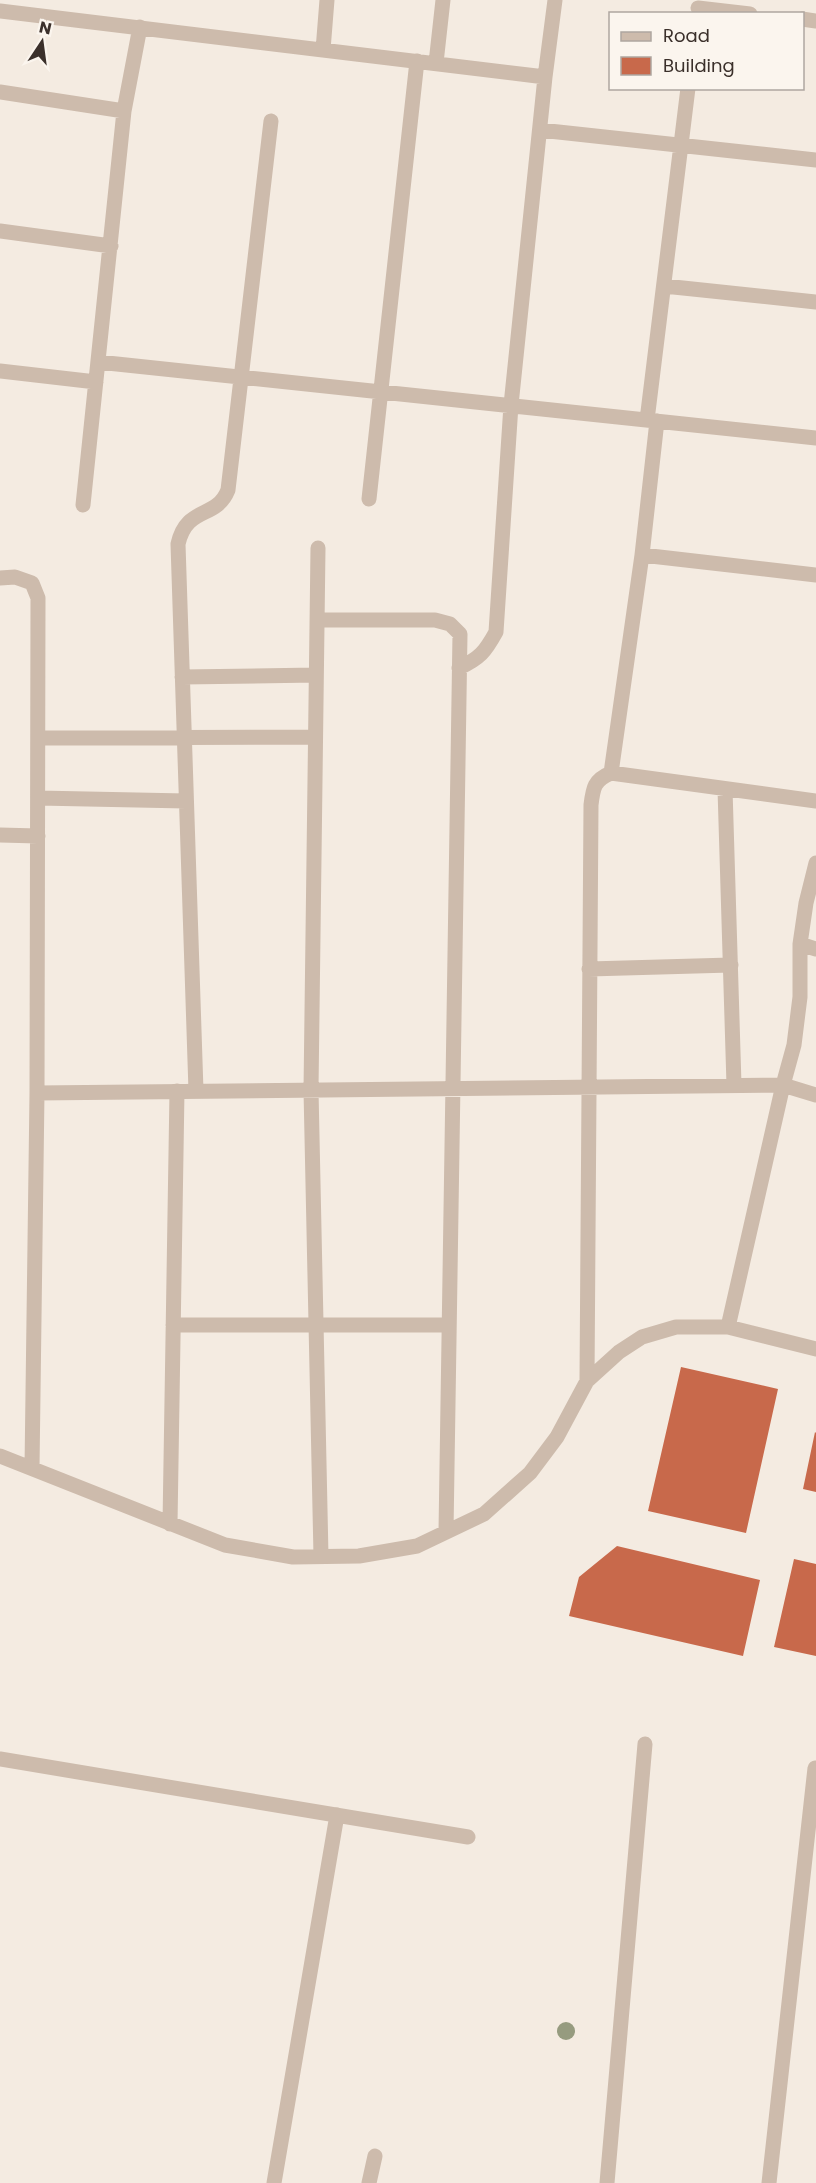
<svg xmlns="http://www.w3.org/2000/svg" width="816" height="2183" font-family="Poppins,sans-serif">
<rect width="100%" height="100%" fill="#f4ebe1"/>
<!-- building -->
<path fill="#c8694b" d="M681,1367L778,1389L746,1533L648,1511Z
M815,1432L816,1433V1492L803,1489Z
M617,1546L760,1580L743,1656L569,1616L579,1577Z
M794,1559L816,1564V1656L774,1647Z"/>
<g fill="none" stroke-linecap="round" stroke-linejoin="round">
<!-- service -->
<path stroke="#cdbbac" stroke-width="15" d="M0,1759L468,1837
M274,2183L337,1815
M369,2183L375,2156"/>
<!-- minor -->
<path stroke="#cdbbac" stroke-width="15" d="M698,8L750,14
M0,11L545,77
M802,19L816,21
M323,50L327,0
M436,63L443,0
M0,92L124,111
M540,130L816,160
M0,231L111,246
M664,286L816,302
M98,362L816,438
M0,371L96,382
M647,420L688,88
M369,499L417,61
M83,505L124,111L140,27
M318,548L311,1090L321,1556
M642,555L816,575
M0,578L15,577L32,583L38,598L37,1093L32,1468
M317,620H435L450,624L460,634L446,1532
M459,668C480,658 485,652 496,632L511,405L545,77L555,0
M182,677L316,675
M38,738L315,737
M611,773L642,555L657,421
M725,789L734,1085
M38,798L186,801
M0,835L38,836
M800,944L816,949
M589,969L731,965
M196,1091L178,544C187,505 216,520 228,490L271,121
M37,1093L783,1085L816,1095
M173,1325H449
M728,1327L783,1085L794,1045L800,997V944L806,903L816,863
M587,1381L591,805C593,788 594,780 611,773L816,801
M0,1456L225,1545L293,1557L359,1556L417,1546L484,1514L530,1473L557,1437L587,1381L619,1352L642,1337L676,1327H728L816,1349
M170,1524L177,1091
M607,2183L645,1744
M769,2183L815,1768"/>
</g>
<!-- trees -->
<circle fill="#969b7f" cx="566" cy="2031" r="9"/>
<!-- legend -->
<rect x="609" y="12" width="195" height="78" fill="#fbf5ee" stroke="#aea6a0" stroke-width="1.5"/>
<rect x="621" y="32" width="30" height="9" fill="#cdbbac" stroke="#aea6a0" stroke-width="1.5"/>
<text x="663" y="42" font-size="18" fill="#3b302b">Road</text>
<rect x="621" y="57" width="30" height="18" fill="#c8694b" stroke="#aea6a0" stroke-width="1.5"/>
<text x="663" y="72" font-size="18" fill="#3b302b">Building</text>
<!-- north arrow -->
<g transform="translate(42 42) rotate(13)" stroke="#fbf5ee" stroke-width="4.5" paint-order="stroke">
<path d="M0-4.5L10 22L0 15L-10 22Z" fill="#3b302b"/>
<text y="-9" font-size="16" font-weight="bold" text-anchor="middle" fill="#3b302b">N</text>
</g>
</svg>
